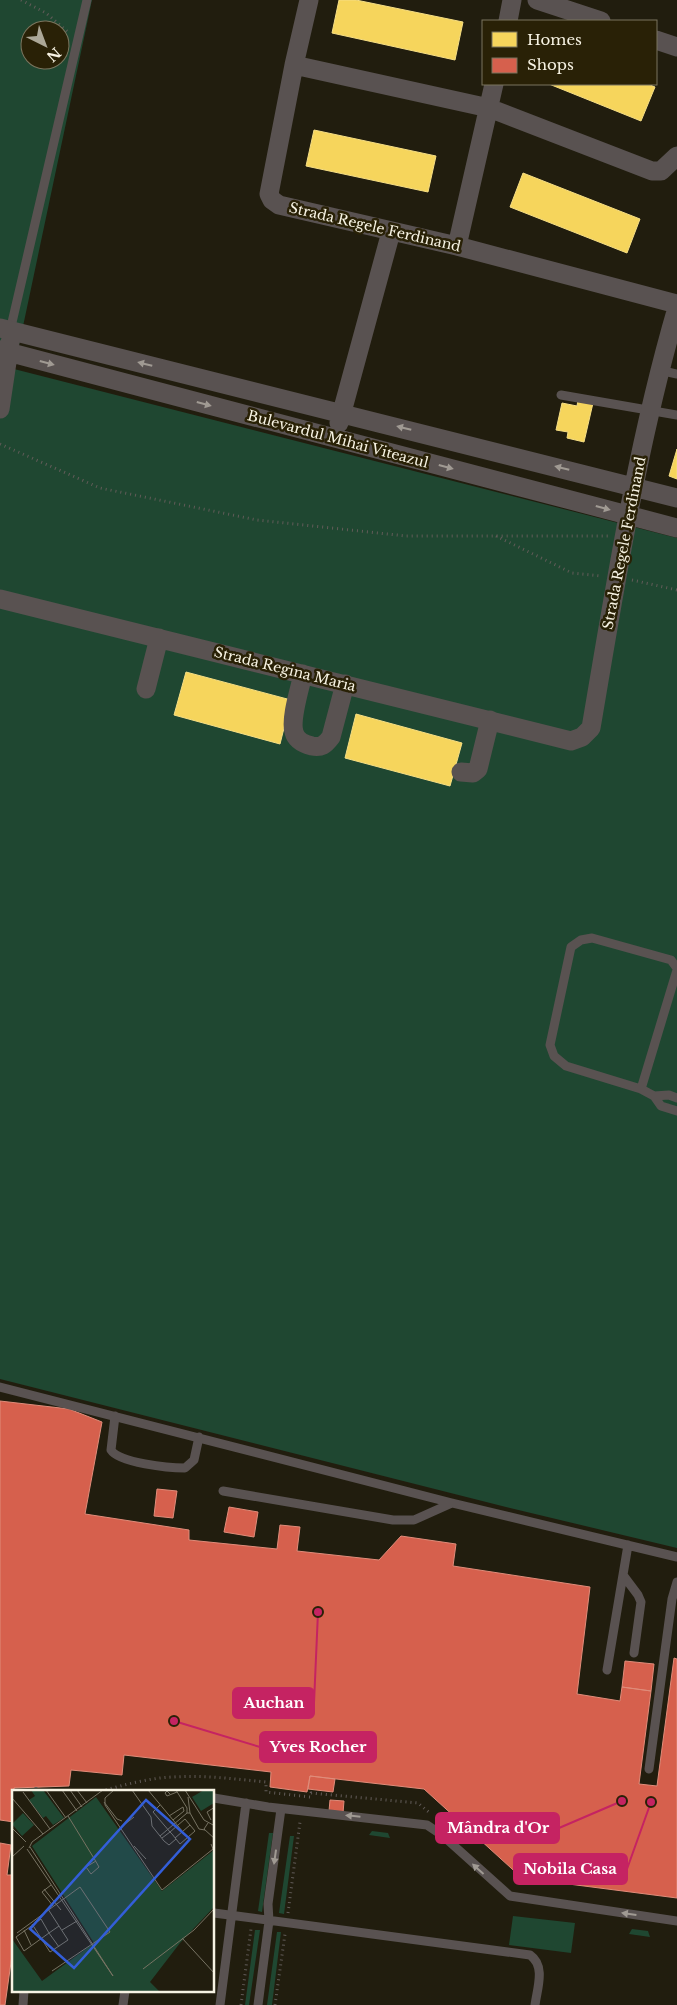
<svg xmlns="http://www.w3.org/2000/svg" width="677" height="2005" font-family="'Libre Baskerville',serif">
<rect width="100%" height="100%" fill="#211d0e"/>
<!-- green -->
<path fill="#1f4731" fill-rule="evenodd" d="M0,0H92L14,369L677,538V1548L506,1507L0,1379ZM30,30H60V60H30Z
M372,1831L388,1833L390,1838L369,1835Z
M269,1833H273L262,1912L258,1911Z
M290,1836H294L284,1914L279,1913Z
M513,1916L575,1923L571,1953L509,1945Z
M632,1929L648,1931L650,1937L629,1934Z
M255,1930H260L249,2005H245Z
M277,1932H281L272,2005H267Z"/>
<!-- homes -->
<path fill="#f6d55c" stroke="#f6de84" d="M339,0H356L463,22L455,60L332,33Z
M549,84H648L655,87L641,121Z
M314,130L436,156L428,192L306,166Z
M523,173L640,219L627,253L510,207Z
M578,400L593,403L584,442L567,438L568,432L556,430L562,403L577,406Z
M677,449V479L669,476Z
M186,672L291,700L280,744L174,715Z
M356,714L462,743L450,786L345,758Z"/>
<!-- shops -->
<path fill="#d6604d" stroke="#e08c7a" d="M0,1401L69,1409L102,1422L85,1514L189,1530V1540L277,1549L280,1525L300,1527L297,1551L379,1560L401,1536L456,1544L453,1566L590,1587L577,1694L620,1701L622,1687L651,1691L639,1784L657,1786L674,1658L677,1659V1898L522,1878L424,1789L310,1776L307,1792L270,1787L271,1772L124,1755L122,1775L71,1770L69,1786L14,1788V1822L0,1820Z
M157,1489L177,1491L173,1518L154,1516Z
M229,1507L258,1512L254,1537L224,1532Z
M625,1661L654,1664L651,1691L622,1687Z
M310,1776L335,1779L333,1792L308,1789Z
M330,1800L344,1801L343,1813L329,1811Z
M0,1843L11,1845L7,1875H14V1941L5,2005H0Z"/>
<g fill="none" stroke-linecap="round" stroke-linejoin="round">
<!-- path -->
<path stroke="#625c59" stroke-width="3" stroke-dasharray="1 4" stroke-linecap="butt" d="M21,0L46,13L68,32
M0,444L100,488L257,520L406,536H609
M496,536L572,573L601,576
M632,580L677,590
M36,1787V1791
M101,1791C125,1785 148,1778 173,1777C204,1775 235,1779 266,1782V1792L310,1797L311,1793L418,1803L431,1814
M464,1842L473,1833
M288,1913L300,1822
M12,1954H14
M241,2005L251,1929
M275,2005L285,1934"/>
<!-- lane -->
<path stroke="#595251" stroke-width="9" d="M10,331L87,0
M659,370L677,374
M561,395L677,415
M677,968L671,960L592,938L581,940L571,947L550,1045L554,1056L566,1066L641,1089L654,1096L669,1095L677,1098
M641,1089L677,970
M654,1096L661,1106L677,1111
M0,1387L452,1503L677,1557
M115,1416L111,1450C119,1463 169,1468 185,1468L194,1460L199,1437
M223,1491L393,1520H414L452,1503
M623,1575L638,1595L641,1602L634,1653
M607,1670L628,1545
M649,1769L672,1599L677,1582
M214,1798L268,1807L427,1825L442,1835L510,1896L677,1921
M214,1913L530,1955C546,1966 537,1989 535,2005
M23,2005L24,1991
M123,2005L125,1991
M220,2005L246,1803
M258,2005L269,1921L268,1904L281,1809"/>
<!-- street -->
<path stroke="#595251" stroke-width="19" d="M309,0L294,65L269,194L272,200L279,205L457,246L677,304
M537,0L601,21
M508,21L512,0
M656,40L677,47
M294,65L489,108L652,171H661L677,156
M457,246L494,84
M0,328L677,498
M0,350L677,528
M0,409L10,342
M339,423L391,232
M0,599L571,741L582,737L591,728C615,587 637,445 677,308
M303,674C300,688 290,719 294,732C296,741 304,744 312,746C321,748 325,745 331,737L345,684
M146,689L159,638
M461,772L473,773L478,769L490,720"/>
</g>
<!-- one-way arrows -->
<defs><path id="oneway-solid" d="M-6-.8H1V-3.2L6.5 0L1 3.2V.8H-6Z" transform="scale(1.25)"/></defs>
<g fill="#a09a93">
<use href="#oneway-solid" transform="translate(47 363) rotate(15)"/>
<use href="#oneway-solid" transform="translate(145 364) rotate(-166)"/>
<use href="#oneway-solid" transform="translate(204 404) rotate(15)"/>
<use href="#oneway-solid" transform="translate(404 428) rotate(-166)"/>
<use href="#oneway-solid" transform="translate(446 467) rotate(15)"/>
<use href="#oneway-solid" transform="translate(562 468) rotate(-166)"/>
<use href="#oneway-solid" transform="translate(603 508) rotate(15)"/>
<use href="#oneway-solid" transform="translate(353 1816) rotate(-174)"/>
<use href="#oneway-solid" transform="translate(275 1857) rotate(98)"/>
<use href="#oneway-solid" transform="translate(478 1869) rotate(-138)"/>
<use href="#oneway-solid" transform="translate(629 1914) rotate(-172)"/>
</g>
<g text-anchor="middle" dominant-baseline="central" stroke-width="5" stroke-linejoin="round" paint-order="stroke">
<!-- street labels -->
<g font-size="14" fill="#f7f3e3" stroke="#292106">
<text transform="translate(375 227) rotate(13)">Strada Regele Ferdinand</text>
<text transform="translate(338 439) rotate(15)">Bulevardul Mihai Viteazul</text>
<text transform="translate(624 543) rotate(-79)">Strada Regele Ferdinand</text>
<text transform="translate(285 669) rotate(14)">Strada Regina Maria</text>
</g>
</g>
<!-- overview -->
<g transform="translate(12 1790)">
<rect width="202" height="202" fill="#211d0e"/>
<path d="M19,0H31L52,28L41,35L34,26L31,28L17,10L23,6ZM192,0H202V13L189,21L180,7ZM84,7L150,101L202,60V117L168,153L138,192L148,202H0V149L30,191L82,153L20,56ZM11,23L22,35L10,46L0,34Z" fill="#1f4731"/>
<path fill="none" stroke="#777363" stroke-width="1" d="M34,0L54,28M50,0L65,21M58,0L70,17M65,0L75,13M102,0L93,8V15L150,100L201,59L199,54M120,0L139,27L140,36L152,51L157,55L164,49M136,0L176,48M164,0L175,18V23H178L187,39L193,40M173,0L192,30L203,36M11,2L38,39M158,4L155,1L153,3L155,6L165,2M176,7L178,23M0,8L31,44M92,12L105,29L110,31M148,15L141,22L158,42L160,44L168,54L183,41L173,29L158,42L150,48M56,26L83,70L87,77L79,84L74,77L84,71M157,26L171,17L172,21L161,30M199,30L195,22L203,17M196,33L192,39L203,49M0,38L14,52M108,38L122,27M148,46L175,23M163,48L178,35M122,56L134,69M17,58L20,52L91,0M15,59L101,186L18,57M0,67L12,56M39,95L30,102L41,116M32,99L49,120M20,134L38,162L56,150L36,119M47,136L37,143L12,161L4,147L29,129L37,143L47,157M12,140L19,155M50,140L65,131M5,143L68,97L98,142L40,181M170,148L203,184M131,179L182,140L203,118"/>
<path fill="#335ed9" fill-opacity="0.15" stroke="#335ed9" stroke-width="2.5" d="M134,10L178,49L62,178L18,139Z"/>
<rect width="202" height="202" fill="none" stroke="#f7f3e3" stroke-width="2.5"/>
</g>
<!-- callouts -->
<path fill="none" stroke="#c52362" stroke-width="2" d="M318 1612L314 1703M174 1721L260 1747M622 1801L559 1828M651 1802L627 1869"/>
<g fill="#c52362" stroke="#292106" stroke-width="2">
<circle cx="318" cy="1612" r="5"/>
<circle cx="174" cy="1721" r="5"/>
<circle cx="622" cy="1801" r="5"/>
<circle cx="651" cy="1802" r="5"/>
</g>
<g fill="#c52362" stroke="#c52362" stroke-width="2">
<rect x="233" y="1688" width="81" height="30" rx="5"/>
<rect x="260" y="1732" width="116" height="30" rx="5"/>
<rect x="436" y="1813" width="123" height="30" rx="5"/>
<rect x="514" y="1854" width="113" height="30" rx="5"/>
</g>
<g font-size="15" text-anchor="middle" font-weight="bold" fill="#fff">
<text x="274" y="1708">Auchan</text>
<text x="318" y="1752">Yves Rocher</text>
<text x="498" y="1833">Mândra d'Or</text>
<text x="570" y="1874">Nobila Casa</text>
</g>
<!-- legend -->
<rect x="482" y="20" width="175" height="65" fill="#292106" stroke="#7b755e"/>
<rect x="492" y="32" width="25" height="15" fill="#f6d55c" stroke="#7b755e"/>
<text x="527" y="45" font-size="15" fill="#f7f3e3">Homes</text>
<rect x="492" y="58" width="25" height="15" fill="#d6604d" stroke="#7b755e"/>
<text x="527" y="70" font-size="15" fill="#f7f3e3">Shops</text>
<!-- north arrow -->
<g transform="translate(45 45) rotate(138)"><circle r="24" fill="#292106" stroke="#7b755e"/>
<path d="M0-4L9 19L0 12L-9 19Z" fill="#aca898"/>
<text y="-8" font-size="14" font-weight="bold" text-anchor="middle" fill="#f7f3e3">N</text>
</g>
</svg>
